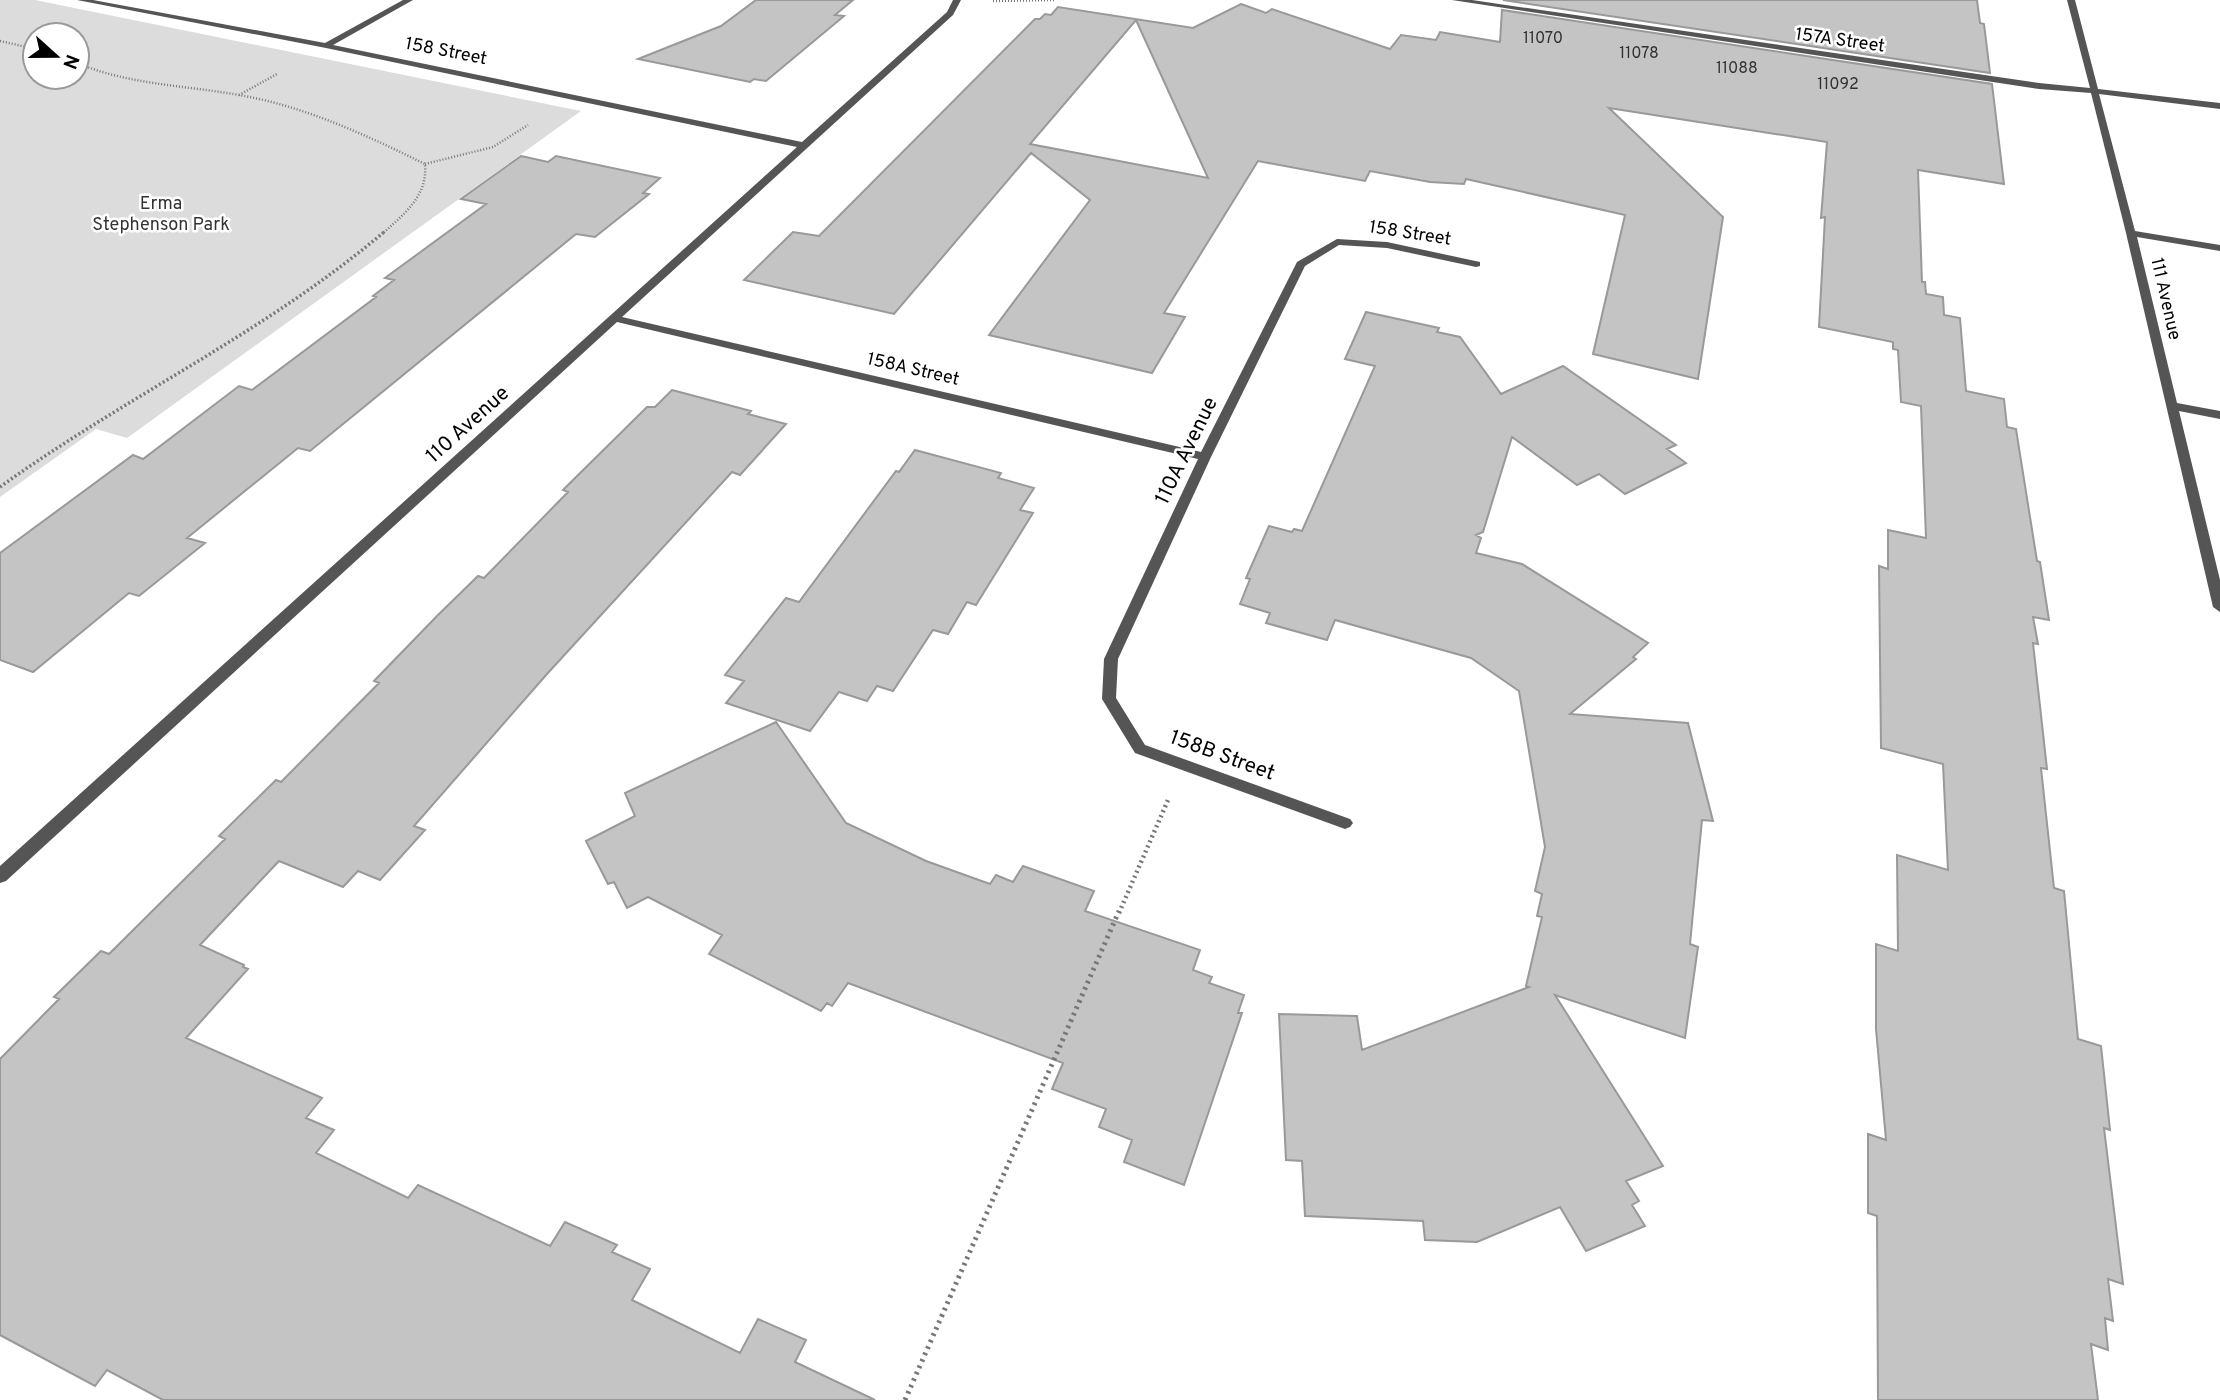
<svg xmlns="http://www.w3.org/2000/svg" width="2220" height="1400" font-family="Overpass,sans-serif">
<rect width="100%" height="100%" fill="#fff"/>
<!-- green -->
<path fill="#dcdcdc" fill-rule="evenodd" d="M0,0H35L581,111L127,438L96,429L0,497ZM77,35V77H35V35Z"/>
<!-- building -->
<path fill="#c4c4c4" stroke="#999" stroke-width="2" fill-rule="evenodd" d="M756,0H853L835,15L844,16L766,81L754,79L750,82L638,59L721,26Z
M1503,0H1977L1980,23L1984,24L1990,73Z
M1241,4L1266,13L1272,9L1390,49L1401,35L1436,40L1440,32L1500,42L1502,10L1992,84L2004,184L1918,170L1922,282H1925L1926,294L1943,297L1944,315L1960,318L1966,391L2004,399L2007,427L2016,429L2037,561L2040,562L2049,620L2033,617L2038,644L2033,643L2047,769L2041,768L2054,888L2064,891L2078,1039L2101,1046L2110,1130L2104,1128L2123,1284L2108,1279L2113,1321L2105,1318L2108,1350L2091,1344L2098,1400H1878L1877,1216L1868,1213V1134L1886,1140L1876,1029V944L1898,951L1897,855L1948,870L1943,764L1881,748L1879,566L1888,569V530L1926,538L1921,406L1901,402L1898,350L1893,349V342L1819,327L1825,217L1821,218L1827,142L1609,108L1723,217L1698,379L1593,354L1625,215L1466,179L1464,184L1430,182L1370,171L1365,181L1258,161L1164,313L1185,317L1152,373L989,335L1090,200L1031,153L894,314L744,280L793,232L819,236L1035,19H1040L1045,14L1051,15L1058,7L1193,28ZM1136,20L1208,178L1030,144Z
M521,156L548,162L556,156L660,178L643,193L649,194L595,237L576,234L310,451L298,448L187,538L205,543L139,596L129,593L33,672L0,660V553L133,455L143,459L239,386L252,390L376,297L373,296L394,280L385,278L486,204L461,199Z
M1366,312L1439,328L1437,332L1460,337L1501,394L1563,366L1676,445L1667,449L1686,463L1625,494L1599,474L1577,485L1512,437L1483,532L1476,535L1481,538L1476,553L1522,564L1648,643L1633,657L1636,659L1570,714L1688,723L1713,821L1702,820L1690,944L1698,947L1685,1038L1555,995L1663,1166L1626,1181L1639,1201L1632,1205L1645,1226L1586,1251L1560,1207L1477,1242L1425,1240L1423,1221L1305,1216L1302,1161L1286,1160L1279,1014L1357,1016L1362,1050L1529,987L1526,986L1542,917L1537,916L1542,894L1535,891L1545,847L1519,691L1471,658L1335,620L1327,640L1266,623L1270,613L1240,604L1250,579L1246,578L1269,526L1292,532L1294,529L1302,531L1375,366L1345,359Z
M672,390L751,411L748,414L786,424L740,475L732,472L547,674L414,826L425,830L380,880L358,871L343,887L279,861L200,945L244,965L243,967L248,969L186,1038L322,1098L306,1118L334,1130L316,1153L408,1198L418,1185L550,1246L565,1222L617,1245L612,1252L650,1269L632,1300L740,1353L758,1319L806,1340L795,1362L875,1400H163L107,1370L95,1386L0,1335V1059L59,999L54,997L101,951L109,954L225,839L219,836L276,780L281,782L379,683L374,681L437,616L478,576L484,578L568,492L563,490L647,407H655Z
M915,450L1001,473L998,478L1034,488L1020,510L1033,513L976,605L967,602L948,634L933,630L893,691L877,686L867,701L839,692L810,731L726,703L744,681L725,675L786,598L799,602L896,471L899,472Z
M776,722L846,823L926,861L990,884L996,875L1013,882L1023,866L1094,891L1085,911L1200,950L1193,970L1212,977L1209,983L1244,995L1238,1013H1242L1184,1185L1124,1162L1132,1140L1099,1127L1106,1109L1052,1089L1063,1063L848,983L832,1006L827,1003L821,1011L709,954L722,935L648,897L627,908L614,882L608,884L586,841L635,816L625,793Z"/>
<g fill="none" stroke-linecap="round" stroke-linejoin="round">
<!-- path-far3 -->
<path stroke="#777" stroke-width="2.5" stroke-dasharray="1 2" stroke-linecap="butt" d="M993,1L1054,0
M0,41L35,49
M77,63C130,85 183,85 239,95C304,106 366,135 425,164C428,196 404,214 382,234
M239,95L277,74
M425,164L493,147L528,125"/>
<!-- path-far2 -->
<path stroke="#777" stroke-width="3.5" stroke-dasharray="2 2.5" stroke-linecap="butt" d="M0,487C125,397 266,332 384,232"/>
<!-- path-far1 -->
<path stroke="#777" stroke-width="4.5" stroke-dasharray="2 3.5" stroke-linecap="butt" d="M1119,913L1168,800"/>
<!-- path -->
<path stroke="#777" stroke-width="5" stroke-dasharray="2.5 4.5" stroke-linecap="butt" d="M905,1400L1119,911"/>
<!-- street -->
<path fill="#555" fill-rule="evenodd" d="M77,0H93L325,43L403,0H413L333,45L802,142L947,12L953,0H961L953,15L622,317L1201,452L1297,262L1337,239L1387,242L1480,262V266L1476,267L1387,248L1339,245L1305,266L1211,457L1118,659L1116,698L1145,745L1350,819L1353,823L1350,827L1345,829L1135,753L1102,699L1104,659L1198,459L617,322L6,881L0,883V866L797,147L326,48Z
M1452,0H1472L2039,83L2090,88L2067,0H2075L2098,89L2220,103V109L2099,94L2135,231L2220,245V251L2137,237L2177,403L2220,411V419L2179,411L2220,580V612L2213,607L2126,233L2091,93L2039,89Z"/>
</g>
<g text-anchor="middle" dominant-baseline="central" stroke-width="5" stroke-linejoin="round" paint-order="stroke">
<!-- far-number labels -->
<g font-size="16" fill="#313131">
<text x="1543" y="39">11070</text>
<text x="1639" y="54">11078</text>
<text x="1737" y="69">11088</text>
<text x="1838" y="85">11092</text>
</g>
<!-- far-street labels -->
<g font-size="18" fill="#000" stroke="#fff">
<text transform="translate(1840 41) rotate(8)">157A Street</text>
<text transform="translate(446 52) rotate(11)">158 Street</text>
<text transform="translate(1410 234) rotate(9)">158 Street</text>
<text transform="translate(2165 299) rotate(77)">111 Avenue</text>
<text transform="translate(913 370) rotate(13)">158A Street</text>
</g>
<!-- far-park labels -->
<g font-size="18" fill="#333" stroke="#fff">
<text x="161" y="204">Erma<tspan x="161" dy="21">Stephenson Park</tspan></text>
</g>
<!-- street labels -->
<g font-size="21" fill="#000" stroke="#fff">
<text transform="translate(468 425) rotate(-42)">110 Avenue</text>
<text transform="translate(1187 451) rotate(-64)">110A Avenue</text>
<text transform="translate(1222 756) rotate(20)">158B Street</text>
</g>
</g>
<!-- north arrow -->
<g transform="translate(56 56) rotate(111)"><circle r="33" fill="#ffffff" stroke="#999999" stroke-width="2"/>
<path d="M0-5L12 26L0 18L-12 26Z" fill="#000000"/>
<text y="-10" font-size="19" font-weight="bold" text-anchor="middle" fill="#000000">N</text>
</g>
</svg>
